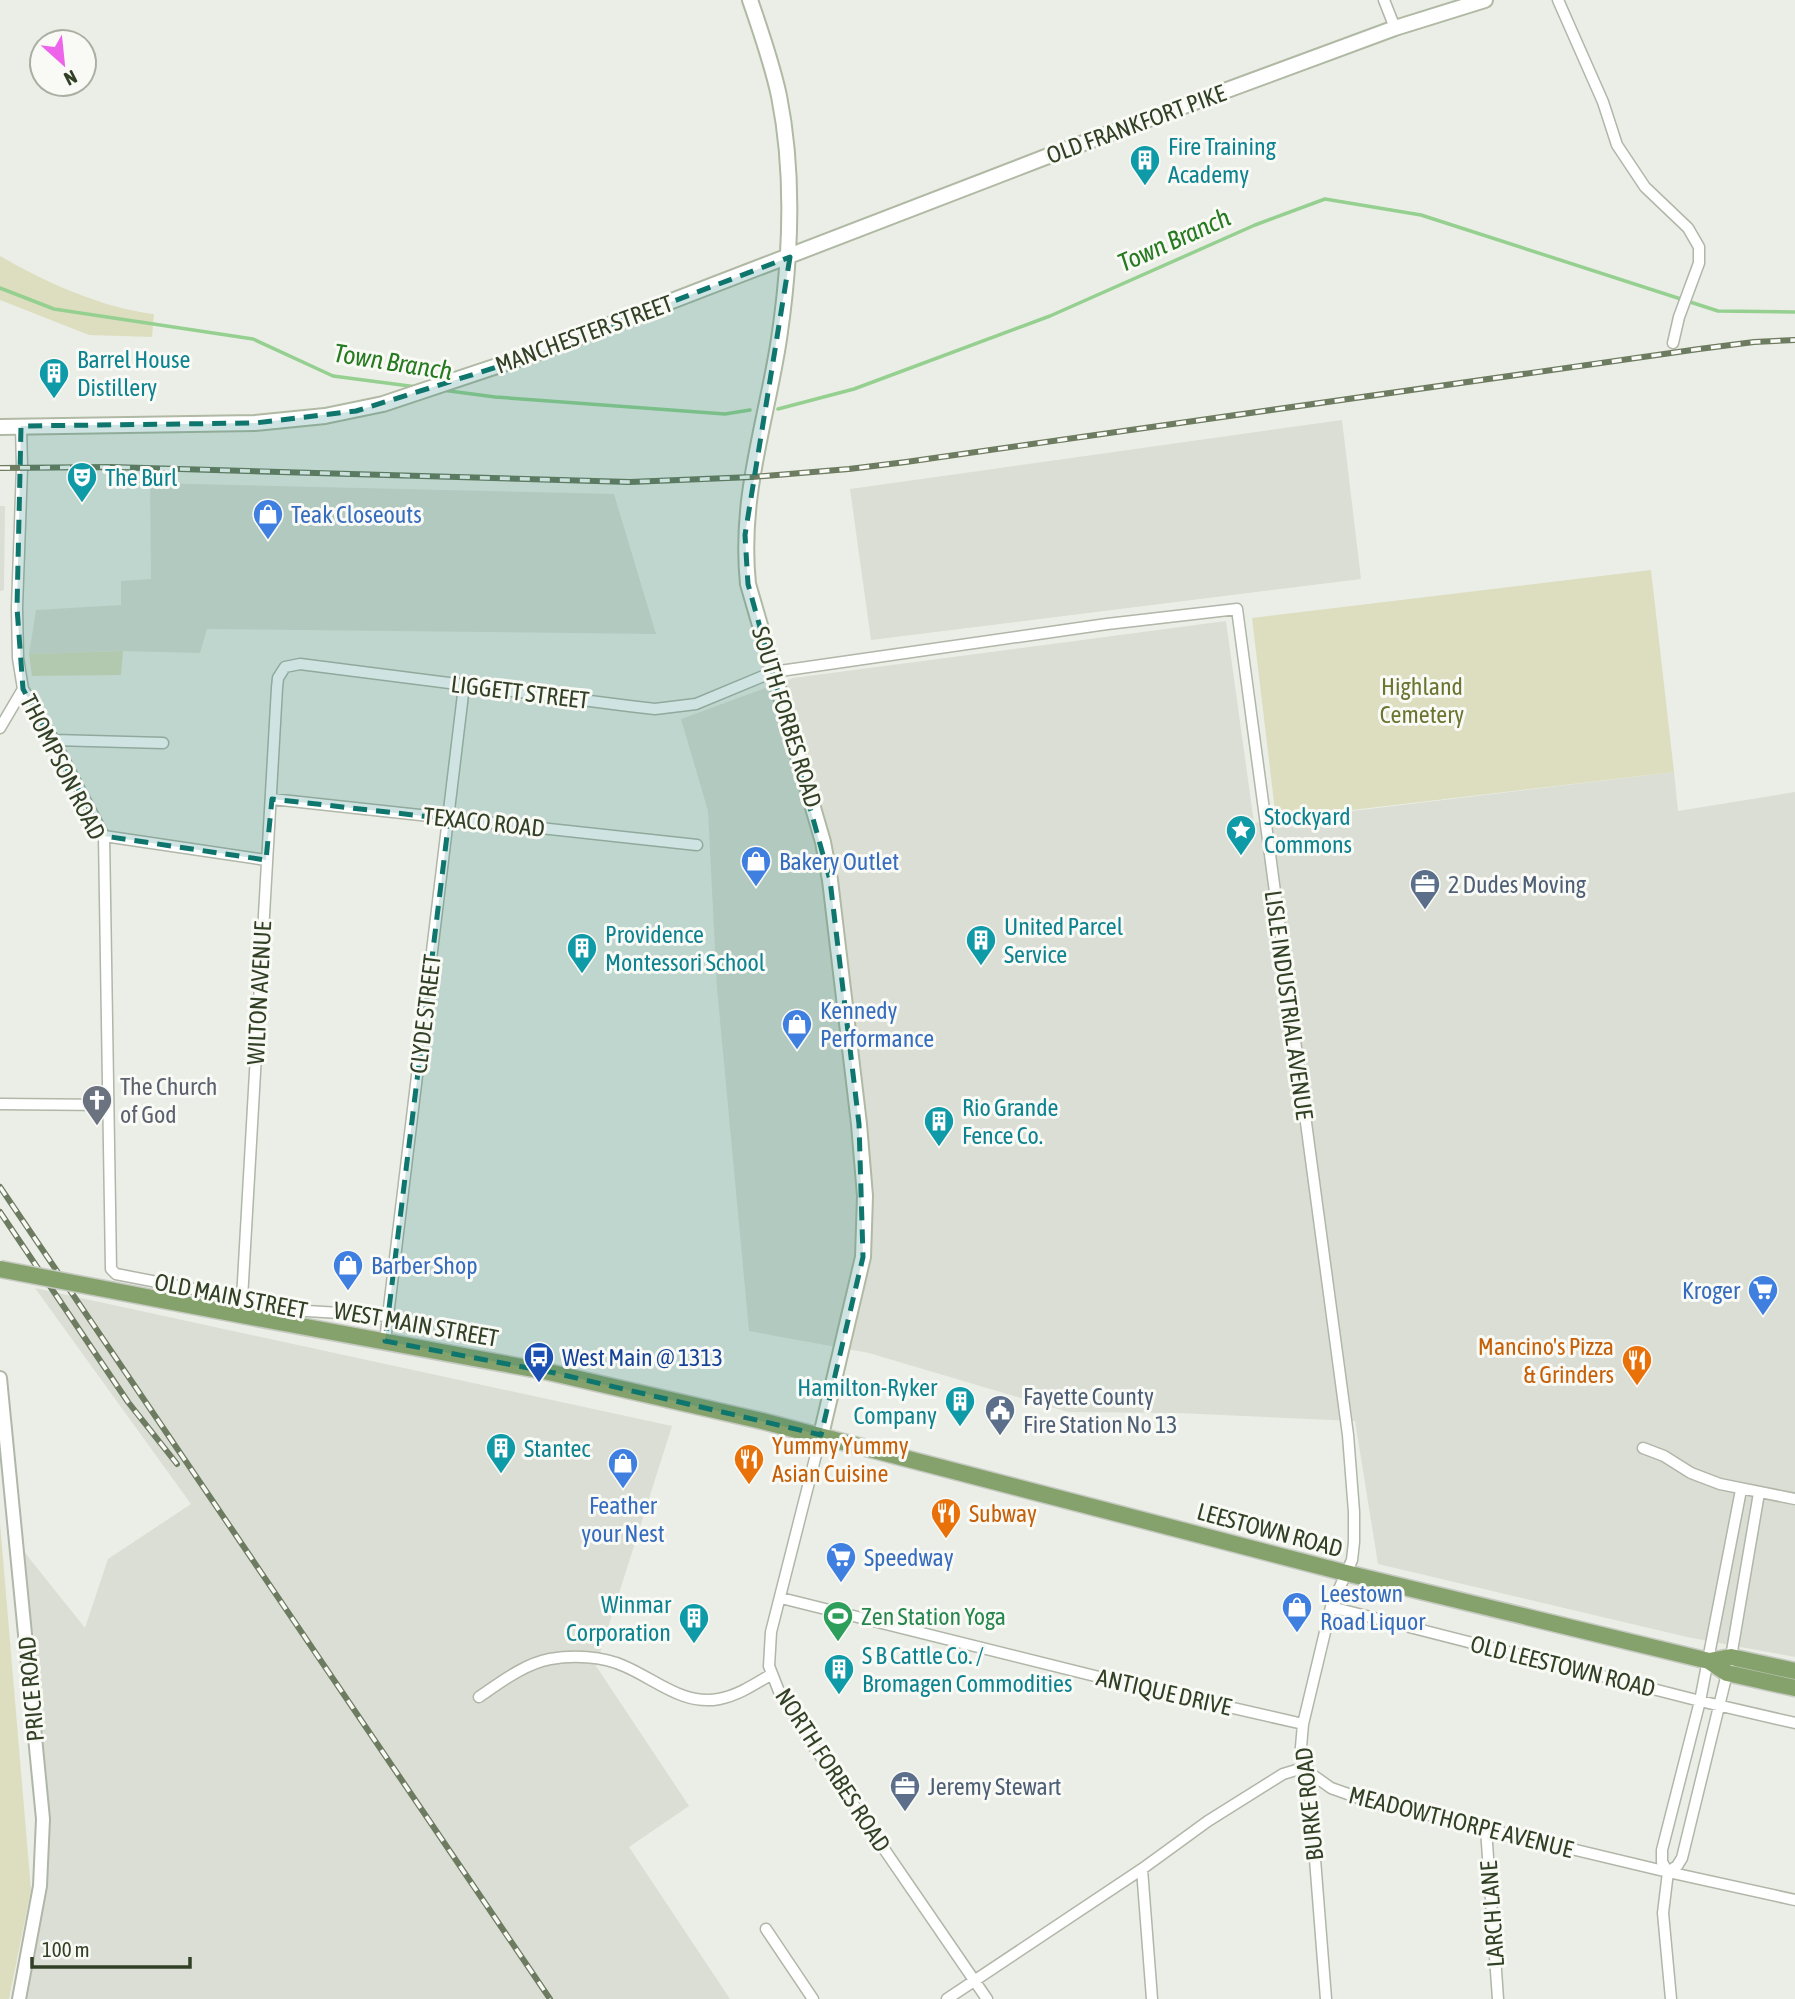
<svg xmlns="http://www.w3.org/2000/svg" width="1795" height="1999" font-family="'Asap Condensed',sans-serif">
<rect width="100%" height="100%" fill="#ebeee6"/>
<!-- built -->
<path fill="#dbded4" d="M1342,420L1361,579L871,640L850,489Z
M150,483L614,494L656,634L207,629L200,653L123,651L29,654L36,610L121,605V581L151,579Z
M0,506H5L4,590L0,591Z
M1226,621L1254,823L1674,772L1678,811L1795,792V1657L1687,1637L1378,1564L1355,1421L1178,1413L1068,1412L869,1353L749,1331L717,988L708,811L681,719L793,678Z
M35,1288L672,1426L596,1666L689,1806L629,1847L730,1999H18L42,1860L17,1543L85,1628L108,1559L191,1504Z"/>
<!-- green -->
<path fill="#dddec0" d="M0,256C45,282 102,308 154,314L152,337L89,335L0,300Z
M1651,570L1674,772L1276,819L1252,618Z
M123,651L121,675L32,676L29,654Z
M0,1523L31,1890L9,1999H0Z"/>
<g fill="none" stroke-linecap="round" stroke-linejoin="round">
<!-- stream -->
<path stroke="#95d090" stroke-width="3.5" d="M0,288L54,309L253,339L333,376L417,387
M442,390L495,397L725,414L750,410
M778,409L854,389L1050,316L1255,225L1325,199L1421,215L1718,311L1795,312"/>
<!-- minor casing -->
<g stroke="#b0b6a8" stroke-width="13">
<path id="minor" d="M1384,0L1395,28
M1558,0L1603,102L1617,145L1645,187L1688,228L1699,247V263L1679,317L1673,343
M21,426L22,467L17,608L18,658L23,689L54,740L104,836L111,1269L116,1274L307,1311L389,1316
M0,728L23,689
M54,740L163,743
M272,799L697,845
M104,836L266,860
M0,1104L108,1105
M242,1299L277,688L278,678L285,667L300,664L629,706L655,709L696,704L773,672L1107,624L1237,609L1348,1435L1354,1512V1542L1352,1560L1331,1607L1303,1724L1301,1747L1308,1770L1326,1999
M385,1341L464,686
M821,1435L771,1632L769,1666L780,1694L812,1744L987,1999
M1643,1448L1664,1456L1691,1473L1720,1484L1795,1499
M781,1598L1119,1682L1303,1724
M1331,1607L1700,1701L1795,1723
M479,1697C501,1682 524,1664 550,1659C573,1655 602,1656 624,1666C655,1679 683,1706 719,1699C739,1695 755,1684 772,1674
M1486,1829L1498,1999
M1142,1869L1152,1999
M1668,1872L1677,1866L1682,1858L1731,1657L1759,1493
M766,1929L813,1999
M947,1999L1142,1869L1208,1821L1283,1774L1303,1768L1331,1788L1362,1799L1668,1872L1795,1900
M1671,1999L1663,1913L1668,1872L1662,1862V1850L1700,1701L1741,1490"/>
</g>
<!-- tertiary casing -->
<g stroke="#b0b6a8" stroke-width="16">
<path id="tertiary" d="M0,1378L43,1819L40,1886L19,1999"/>
</g>
<!-- secondary casing -->
<g stroke="#b0b9a4" stroke-width="18">
<path id="secondary" d="M750,0C761,32 772,63 779,96C795,176 791,258 779,339C766,424 739,496 748,584L823,842L830,880L859,1124L865,1196L863,1257L821,1435
M0,427L255,423L325,416L383,404L542,351L1043,158L1395,28L1485,0"/>
</g>
<!-- primary casing -->
<g stroke="#c6cac2" stroke-width="19">
<path id="primary" d="M246,1316L544,1371L762,1421L1346,1573L1709,1661L1727,1673L1795,1688
M1709,1661L1731,1657L1795,1671"/>
</g>
<!-- minor -->
<use href="#minor" stroke="#fff" stroke-width="10"/>
<!-- tertiary -->
<use href="#tertiary" stroke="#fff" stroke-width="12"/>
<!-- secondary -->
<use href="#secondary" stroke="#fff" stroke-width="14"/>
<!-- primary -->
<use href="#primary" stroke="#86a26c" stroke-width="16"/>
<!-- rail casing -->
<g stroke="#6d7b60" stroke-width="6">
<path id="rail" d="M0,468L111,467L630,482L752,477L849,469L906,462L1699,349L1754,342L1795,340
M0,1187L550,1999
M0,1212L128,1402L177,1464"/>
</g>
<!-- rail -->
<use href="#rail" stroke="#f9faf6" stroke-width="3.5" stroke-dasharray="10" stroke-linecap="butt"/>
<!-- primary-bridge casing -->
<g stroke="#c6cac2" stroke-width="19" stroke-linecap="butt">
<path id="primary-bridge" d="M0,1269L246,1316"/>
</g>
<!-- primary-bridge -->
<use href="#primary-bridge" stroke="#86a26c" stroke-width="16"/>
</g>
<!-- marked area -->
<path fill="#0f766e" fill-opacity="0.2" stroke="#0f766e" stroke-width="5" stroke-dasharray="14 9" stroke-linejoin="round" d="M790,257L745,535L748,584L830,880L859,1124L863,1257L821,1435L555,1373L385,1341L449,819L272,799L266,860L104,836L23,689L17,608L21,426L255,423L356,411L510,363Z"/>
<!-- icons -->
<defs>
<g id="building-pin" transform="scale(1.575)"><path d="M0 17L-7.5 6A9.5 9.5 0 1 1 7.5 6Z" fill="#0f9aa8" stroke="#f9faf6"/><path d="M-4-6H4V6H1V3H-1V6H-4ZM-2.5-4.3h1.7v1.8h-1.7ZM.8-4.3h1.7v1.8H.8ZM-2.5-1h1.7V.8h-1.7ZM.8-1h1.7V.8H.8Z" fill="#fff"/></g>
<g id="theatre-pin" transform="scale(1.575)"><path d="M0 17L-7.5 6A9.5 9.5 0 1 1 7.5 6Z" fill="#0f9aa8" stroke="#f9faf6"/><path d="M-5-5.5Q0-4 5-5.5V0Q5 5 0 6Q-5 5-5 0ZM-3.3-2.5H-1v1.5H-3.3ZM1-2.5H3.3v1.5H1ZM-2.8 1Q0 5.5 2.8 1Z" fill="#fff"/></g>
<g id="shop-pin" transform="scale(1.575)"><path d="M0 17L-7.5 6A9.5 9.5 0 1 1 7.5 6Z" fill="#3f7fe0" stroke="#f9faf6"/><path d="M-5-2.5h2.3a2.7 3.5 0 0 1 5.4 0H5L5.5 6h-11ZM-1.5-2.5h3a1.5 2.3 0 0 0-3 0Z" fill="#fff"/></g>
<g id="sight-pin" transform="scale(1.575)"><path d="M0 17L-7.5 6A9.5 9.5 0 1 1 7.5 6Z" fill="#0f9aa8" stroke="#f9faf6"/><path d="M0-6L1.8-2.2L6-1.7L2.9 1.2L3.7 5.4L0 3.3L-3.7 5.4L-2.9 1.2L-6-1.7L-1.8-2.2Z" fill="#fff"/></g>
<g id="office-pin" transform="scale(1.575)"><path d="M0 17L-7.5 6A9.5 9.5 0 1 1 7.5 6Z" fill="#5c6f8a" stroke="#f9faf6"/><path d="M-6-3h4V-5.5h4V-3h4V5H-6ZM-1-4.5V-3h2v-1.5ZM-6 0V1H6V0Z" fill="#fff"/></g>
<g id="church-pin" transform="scale(1.575)"><path d="M0 17L-7.5 6A9.5 9.5 0 1 1 7.5 6Z" fill="#6b7280" stroke="#f9faf6"/><path d="M-1.2-6h2.4v3.5h3.3v2.4h-3.3V6h-2.4V-.1h-3.3v-2.4h3.3Z" fill="#fff"/></g>
<g id="supermarket-pin" transform="scale(1.575)"><path d="M0 17L-7.5 6A9.5 9.5 0 1 1 7.5 6Z" fill="#3f7fe0" stroke="#f9faf6"/><path d="M-6-5.5h2.5l.6 2H6L4.5 2H-2.5L-4.4-4H-6ZM-1.5 3.2a1.3 1.3 0 1 0 .1 0ZM3 3.2a1.3 1.3 0 1 0 .1 0Z" fill="#fff"/></g>
<g id="bus-pin" transform="scale(1.575)"><path d="M0 17L-7.5 6A9.5 9.5 0 1 1 7.5 6Z" fill="#1a4fb4" stroke="#f9faf6"/><path d="M-5-6H5V4H4V6H2V4H-2V6H-4V4H-5ZM-3.5-4V0h7V-4ZM-3.5 1.2v1.5H-2V1.2ZM2 1.2v1.5H3.5V1.2Z" fill="#fff"/></g>
<g id="restaurant-pin" transform="scale(1.575)"><path d="M0 17L-7.5 6A9.5 9.5 0 1 1 7.5 6Z" fill="#e8710a" stroke="#f9faf6"/><path d="M-5-6h1v4h1v-4h1v4h1v-4h1v5L-1.5 .5V6h-2V.5L-5-1ZM5-6V6H3V1.5H1.5Q1.5-4 5-6Z" fill="#fff"/></g>
<g id="civic-pin" transform="scale(1.575)"><path d="M0 17L-7.5 6A9.5 9.5 0 1 1 7.5 6Z" fill="#5c6f8a" stroke="#f9faf6"/><path d="M-.6-6.5H3V-4.5H.6V-3L4-1V1h2V6H-6V1h2V-1L-.6-3ZM-1.2 2.5V6h2.4V2.5Z" fill="#fff"/></g>
<g id="stadium-pin" transform="scale(1.575)"><path d="M0 17L-7.5 6A9.5 9.5 0 1 1 7.5 6Z" fill="#2e9e5b" stroke="#f9faf6"/><path d="M0-5a6.5 5 0 1 0 0 10a6.5 5 0 1 0 0-10ZM-3.5-1.8h7v3.6h-7Z" fill="#fff"/></g>
</defs>
<g fill-rule="evenodd">
<use href="#building-pin" x="1145" y="160"/>
<use href="#building-pin" x="54" y="373"/>
<use href="#theatre-pin" x="82" y="477"/>
<use href="#shop-pin" x="268" y="514"/>
<use href="#sight-pin" x="1241" y="830"/>
<use href="#shop-pin" x="756" y="861"/>
<use href="#office-pin" x="1425" y="884"/>
<use href="#building-pin" x="981" y="940"/>
<use href="#building-pin" x="582" y="948"/>
<use href="#shop-pin" x="797" y="1024"/>
<use href="#church-pin" x="97" y="1100"/>
<use href="#building-pin" x="939" y="1121"/>
<use href="#shop-pin" x="348" y="1265"/>
<use href="#supermarket-pin" x="1763" y="1290"/>
<use href="#bus-pin" x="539" y="1357"/>
<use href="#restaurant-pin" x="1637" y="1360"/>
<use href="#building-pin" x="960" y="1401"/>
<use href="#civic-pin" x="1000" y="1410"/>
<use href="#building-pin" x="501" y="1448"/>
<use href="#restaurant-pin" x="749" y="1459"/>
<use href="#shop-pin" x="623" y="1463"/>
<use href="#restaurant-pin" x="946" y="1513"/>
<use href="#supermarket-pin" x="841" y="1557"/>
<use href="#shop-pin" x="1297" y="1607"/>
<use href="#stadium-pin" x="838" y="1616"/>
<use href="#building-pin" x="694" y="1618"/>
<use href="#building-pin" x="839" y="1669"/>
<use href="#office-pin" x="905" y="1786"/>
</g>
<g text-anchor="middle" dominant-baseline="central" stroke-width="6" stroke-linejoin="round" paint-order="stroke">
<!-- street labels -->
<g font-size="24" fill="#324025" stroke="#f9faf6">
<text transform="translate(1136 124) rotate(-20)">OLD FRANKFORT PIKE</text>
<text transform="translate(584 334) rotate(-20)">MANCHESTER STREET</text>
<text transform="translate(520 692) rotate(7)">LIGGETT STREET</text>
<text transform="translate(787 717) rotate(73)">SOUTH FORBES ROAD</text>
<text transform="translate(63 767) rotate(63)">THOMPSON ROAD</text>
<text transform="translate(484 822) rotate(6)">TEXACO ROAD</text>
<text transform="translate(259 993) rotate(-87)">WILTON AVENUE</text>
<text transform="translate(1289 1005) rotate(82)">LISLE INDUSTRIAL AVENUE</text>
<text transform="translate(425 1014) rotate(-83)">CLYDE STREET</text>
<text transform="translate(231 1296) rotate(11)">OLD MAIN STREET</text>
<text transform="translate(416 1324) rotate(10)">WEST MAIN STREET</text>
<text transform="translate(1270 1530) rotate(15)">LEESTOWN ROAD</text>
<text transform="translate(1563 1666) rotate(14)">OLD LEESTOWN ROAD</text>
<text transform="translate(31 1689) rotate(-95)">PRICE ROAD</text>
<text transform="translate(1164 1692) rotate(13)">ANTIQUE DRIVE</text>
<text transform="translate(833 1770) rotate(57)">NORTH FORBES ROAD</text>
<text transform="translate(1309 1804) rotate(-96)">BURKE ROAD</text>
<text transform="translate(1461 1822) rotate(14)">MEADOWTHORPE AVENUE</text>
<text transform="translate(1492 1914) rotate(-94)">LARCH LANE</text>
</g>
<!-- culture labels -->
<g font-size="24" fill="#0d838f" stroke="#f9faf6" text-anchor="start">
<text x="1168" y="146">Fire Training<tspan x="1168" dy="28">Academy</tspan></text>
<text x="77" y="359">Barrel House<tspan x="77" dy="28">Distillery</tspan></text>
<text x="105" y="477">The Burl</text>
<text x="1264" y="816">Stockyard<tspan x="1264" dy="28">Commons</tspan></text>
<text x="1004" y="926">United Parcel<tspan x="1004" dy="28">Service</tspan></text>
<text x="605" y="934">Providence<tspan x="605" dy="28">Montessori School</tspan></text>
<text x="962" y="1107">Rio Grande<tspan x="962" dy="28">Fence Co.</tspan></text>
<text x="937" y="1387" text-anchor="end">Hamilton-Ryker<tspan x="937" dy="28">Company</tspan></text>
<text x="524" y="1448">Stantec</text>
<text x="671" y="1604" text-anchor="end">Winmar<tspan x="671" dy="28">Corporation</tspan></text>
<text x="862" y="1655">S B Cattle Co. /<tspan x="862" dy="28">Bromagen Commodities</tspan></text>
</g>
<!-- shop labels -->
<g font-size="24" fill="#366cbe" stroke="#f9faf6" text-anchor="start">
<text x="291" y="514">Teak Closeouts</text>
<text x="779" y="861">Bakery Outlet</text>
<text x="820" y="1010">Kennedy<tspan x="820" dy="28">Performance</tspan></text>
<text x="371" y="1265">Barber Shop</text>
<text x="1740" y="1290" text-anchor="end">Kroger</text>
<text x="623" y="1505" text-anchor="middle">Feather<tspan x="623" dy="28">your Nest</tspan></text>
<text x="864" y="1557">Speedway</text>
<text x="1320" y="1593">Leestown<tspan x="1320" dy="28">Road Liquor</tspan></text>
</g>
<!-- park labels -->
<g font-size="24" fill="#6b7530" stroke="#f9faf6">
<text x="1422" y="686">Highland<tspan x="1422" dy="28">Cemetery</tspan></text>
</g>
<!-- service labels -->
<g font-size="24" fill="#4e5e75" stroke="#f9faf6" text-anchor="start">
<text x="1448" y="884">2 Dudes Moving</text>
<text x="1023" y="1396">Fayette County<tspan x="1023" dy="28">Fire Station No 13</tspan></text>
<text x="928" y="1786">Jeremy Stewart</text>
</g>
<!-- worship labels -->
<g font-size="24" fill="#5b616d" stroke="#f9faf6" text-anchor="start">
<text x="120" y="1086">The Church<tspan x="120" dy="28">of God</tspan></text>
</g>
<!-- food labels -->
<g font-size="24" fill="#c56008" stroke="#f9faf6" text-anchor="start">
<text x="1614" y="1346" text-anchor="end">Mancino's Pizza<tspan x="1614" dy="28">&amp; Grinders</tspan></text>
<text x="772" y="1445">Yummy Yummy<tspan x="772" dy="28">Asian Cuisine</tspan></text>
<text x="969" y="1513">Subway</text>
</g>
<!-- transit labels -->
<g font-size="24" fill="#164399" stroke="#f9faf6" text-anchor="start">
<text x="562" y="1357">West Main @ 1313</text>
</g>
<!-- leisure labels -->
<g font-size="24" fill="#27864d" stroke="#f9faf6" text-anchor="start">
<text x="861" y="1616">Zen Station Yoga</text>
</g>
<!-- water labels -->
<g font-size="26" font-style="italic" fill="#267a20" stroke="#f9faf6">
<text transform="translate(1174 240) rotate(-24)">Town Branch</text>
<text transform="translate(393 362) rotate(9)">Town Branch</text>
</g>
</g>
<!-- north arrow -->
<g transform="translate(63 63) rotate(153)"><circle r="33" fill="#f9faf6" stroke="#a9b0a2" stroke-width="2"/>
<path d="M0-5L12 26L0 18L-12 26Z" fill="#ed64eb"/>
<text y="-10" font-size="19" font-weight="bold" text-anchor="middle" fill="#324025">N</text>
</g>
<!-- scale -->
<path d="M32 1957v10h158v-10" fill="none" stroke="#324025" stroke-width="3.5"/>
<text x="42" y="1957" font-size="21" fill="#324025" stroke="#f9faf6" stroke-width="5" paint-order="stroke">100 m</text>
</svg>
